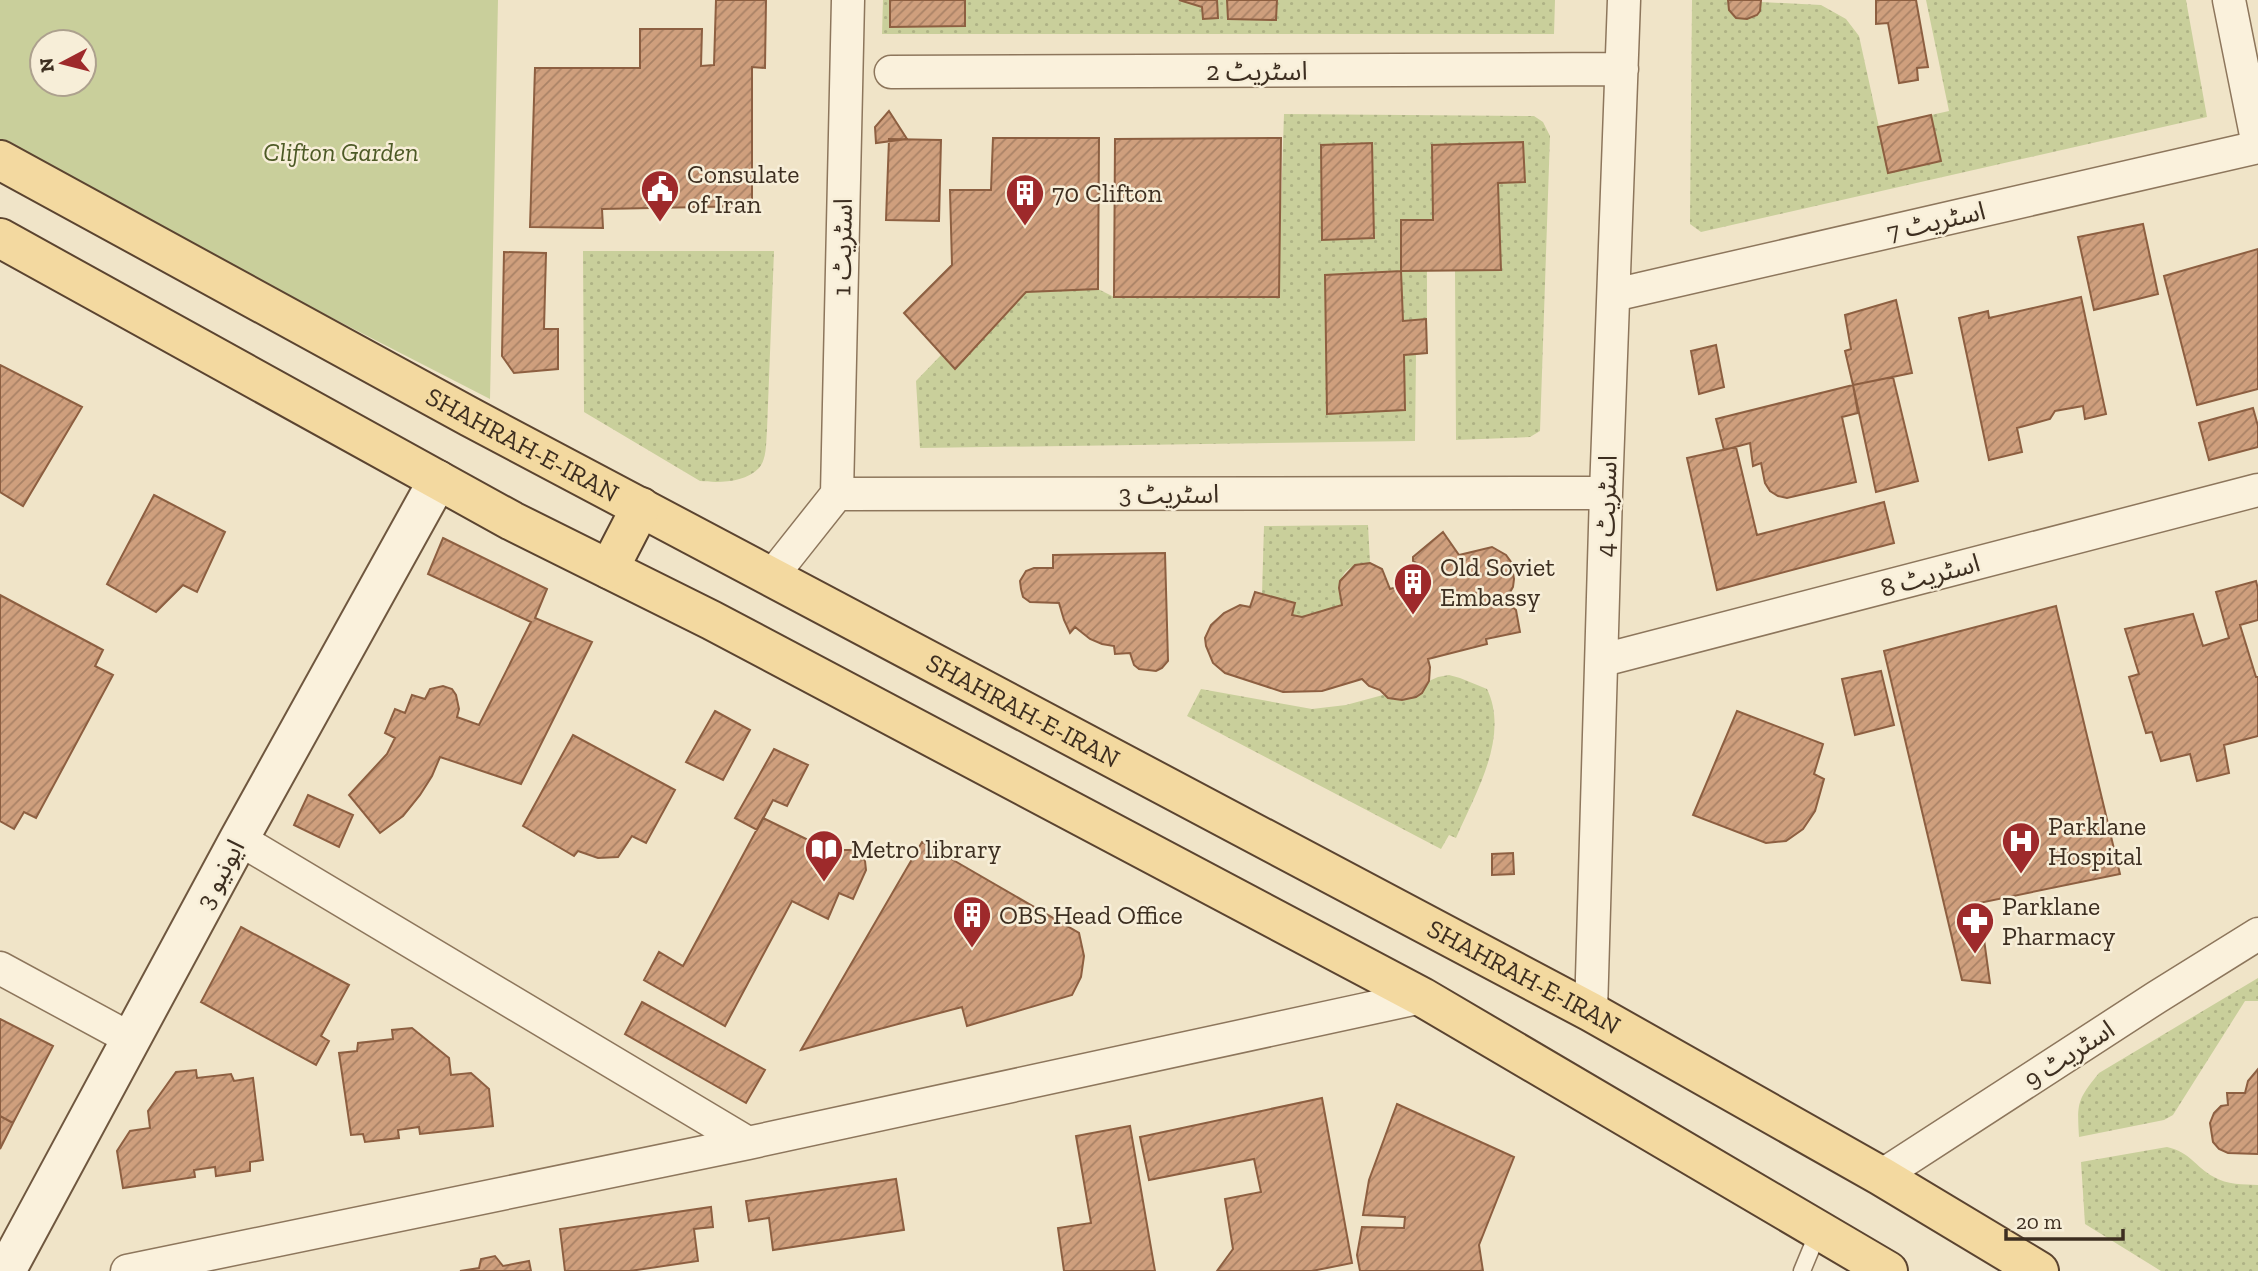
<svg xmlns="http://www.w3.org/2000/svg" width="2258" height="1271" font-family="'Zilla Slab','Noto Sans Arabic',serif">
<defs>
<pattern id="grass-dots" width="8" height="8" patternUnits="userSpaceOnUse" patternTransform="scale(1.75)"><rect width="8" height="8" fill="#c9cf9b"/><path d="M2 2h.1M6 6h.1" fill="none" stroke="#aeb285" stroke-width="1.8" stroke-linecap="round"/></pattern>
<pattern id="building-hatch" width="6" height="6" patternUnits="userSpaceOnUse" patternTransform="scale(1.75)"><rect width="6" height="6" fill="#cf9f7d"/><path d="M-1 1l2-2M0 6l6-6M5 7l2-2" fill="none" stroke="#a98266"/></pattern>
</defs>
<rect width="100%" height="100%" fill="#f0e4c8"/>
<!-- grass -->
<path fill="url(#grass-dots)" d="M883,0H1555L1554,34H882Z
M1692,0H1728C1730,19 1741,21 1757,15L1760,11L1761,2L1821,5L1846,19L1859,36L1889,173L1941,161L1931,115L1949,111L1926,0H2186L2207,117L1701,232L1690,224Z
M1284,114L1534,116L1543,122L1550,136L1540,431L1530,437L1456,440L1455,271H1427V353L1416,355L1415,441L920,448L916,381L942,354L956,368L1026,292L1098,289L1114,297H1278Z
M583,251H774L767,430C766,442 767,459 759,468C745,483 718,483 700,481L584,412Z
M1368,525L1370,563C1342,564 1336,580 1342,605L1305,617L1292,615L1295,603L1262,594L1264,526Z
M1449,675L1460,678L1487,689C1510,737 1475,794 1456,838L1449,835L1441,849L1187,716L1201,689L1312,709L1346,705L1383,695L1394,700L1409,699L1422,693L1429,681L1438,677Z
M2258,978V1001H2245L2173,1115L2164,1120L2079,1137C2077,1103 2077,1100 2099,1073Z
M2167,1147C2192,1153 2194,1166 2214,1177C2227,1185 2243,1184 2258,1185V1271H2161L2085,1224L2081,1162Z"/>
<!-- park -->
<path fill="#c9cf9b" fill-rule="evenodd" d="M0,0H498L490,399L0,147ZM42,42H84V84H42Z"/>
<!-- building -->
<path fill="url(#building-hatch)" stroke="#8d5f41" stroke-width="2" d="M716,0H766L765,68L752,67V206L602,209L603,228L530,227L535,68H640V29H702L701,66L714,65Z
M890,0H965V26L890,27Z
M1179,0H1217L1218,18L1203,19L1202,7Z
M1227,0H1277L1276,20L1228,19Z
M1728,0H1761L1760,11L1757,15L1747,19L1736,18L1729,10Z
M1876,0H1916L1928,67L1917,68L1918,80L1899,83L1888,23L1876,24Z
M889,111L907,139L876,143L875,127Z
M1931,115L1941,161L1888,173L1878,127Z
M993,138H1099L1098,289L1026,292L955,369L904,313L952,265L950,190H991Z
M1281,138L1279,297H1114L1115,139Z
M889,139L941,140L939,221L886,220Z
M1523,142L1525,182L1498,183L1501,270L1401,271V220H1433L1432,145Z
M1372,143L1374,238L1322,240L1321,145Z
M2143,224L2158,294L2094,310L2078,237Z
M2258,249V389L2197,405L2164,276Z
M504,252L546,253L544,329H558V369L514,373L502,356Z
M1401,271L1403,321L1426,319L1427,353L1404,355L1405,410L1327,414L1325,275Z
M2081,297L2106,414L2085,419L2083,406L2055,411L2050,419L2017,428L2022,452L1989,460L1959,318L1988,311L1989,318Z
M1896,300L1912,373L1853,385L1845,351L1851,349L1845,315Z
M1716,345L1724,387L1699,394L1691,351Z
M0,365L82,407L23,506L0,492Z
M1893,377L1918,481L1876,492L1853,385Z
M1853,385L1858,413L1842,417L1856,482L1787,498L1778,496L1770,491L1765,483L1761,463L1753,466L1750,443L1724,450L1716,419Z
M2253,408L2258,426V447L2209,460L2199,423Z
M1736,447L1757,535L1884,502L1894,543L1717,590L1687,458Z
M154,495L225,532L197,592L183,585L156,612L107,584Z
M1443,532L1459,555L1492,547L1506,555L1511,562L1514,579L1513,587L1505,601L1516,610L1520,632L1486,639L1487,644L1428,659L1430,667L1429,681L1422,693L1416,697L1402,700L1388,698L1380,690L1369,686L1362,679L1322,691L1283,692L1225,673L1213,663L1206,646L1205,638L1211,625L1224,613L1240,605L1250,607L1255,592L1295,603L1292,615L1302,617L1342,605L1339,588L1340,581L1355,565L1370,563L1382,569L1390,589L1419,581L1422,575L1420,565L1413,561V557Z
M443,538L547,589L535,618L592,642L521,784L440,757L432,776L420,795L403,816L380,833L349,795L387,754L395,738L385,733L395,709L405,713L412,695L425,699L430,689L443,686L452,689L456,695L459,709L457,717L479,725L531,622L428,574Z
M1165,553L1168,661L1162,668L1156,671L1139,669L1134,665L1130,653L1115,654L1114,646L1102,644L1090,639L1075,627L1070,633L1064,620L1059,603L1030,602L1023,597L1021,589L1020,581L1026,571L1034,568H1053V555Z
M2256,581L2258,589V620L2240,625L2256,677H2258V736L2224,745L2229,773L2197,781L2190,754L2161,761L2152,732L2146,733L2129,677L2139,674L2125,629L2193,614L2203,646L2229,638L2216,592Z
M0,595L103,650L95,666L113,675L36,818L24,812L14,829L0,821Z
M2056,606L2120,874L1979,903L1990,983L1962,980L1884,651Z
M1881,671L1894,725L1855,735L1842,679Z
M715,711L750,730L723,780L686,762Z
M1737,711L1823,744L1814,774L1824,779L1815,811L1803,829L1786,841L1766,843L1693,815Z
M573,735L675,790L646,843L632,836L618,857L598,858L578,851L574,856L523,826Z
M774,749L808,765L787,806L773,800L757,830L735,818Z
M308,795L353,815L339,847L294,825Z
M763,818L839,855L844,850H852L860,853L865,861L866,870L853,899L839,893L828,919L792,901L725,1026L644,980L659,952L683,966Z
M922,842L1079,933L1084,956L1081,977L1072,995L967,1026L962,1007L801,1050Z
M1513,853L1514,874L1492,875V854Z
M241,927L349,985L321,1036L329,1041L316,1065L201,1002Z
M642,1002L765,1070L746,1103L625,1034Z
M0,1019L53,1046L13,1123L0,1116Z
M412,1028L449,1058L451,1075L471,1073L489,1089L493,1126L420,1134L419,1127L398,1130L399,1138L365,1142L363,1134L351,1135L339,1053L357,1051L358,1043L393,1039L392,1030Z
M2258,1069V1154L2228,1153L2219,1149L2213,1142L2210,1123L2214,1113L2221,1106L2228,1105L2227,1093H2245L2248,1081Z
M196,1070L197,1078L231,1074L234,1081L253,1078L263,1160L250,1162V1171L216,1176L215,1167L194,1170L195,1177L123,1188L117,1151L130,1131L150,1128L148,1111L176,1072Z
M1322,1098L1352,1263L1312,1271H1217L1233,1249L1225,1199L1261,1192L1254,1159L1149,1180L1140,1137Z
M1397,1104L1514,1157L1479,1245L1483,1271H1360L1357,1255L1362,1227L1404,1228L1405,1217L1363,1215L1369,1180Z
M0,1116L13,1123L0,1149Z
M1130,1126L1155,1271H1064L1058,1228L1091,1223L1076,1136Z
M896,1179L904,1230L773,1250L769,1218L749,1221L746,1201Z
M711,1207L713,1227L694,1229L698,1261L630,1271H565L560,1229Z
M495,1256L503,1266L529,1261L531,1271H460L479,1268L481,1259Z"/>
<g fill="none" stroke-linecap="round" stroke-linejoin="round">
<!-- lane casing -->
<g stroke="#8d765c" stroke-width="19">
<path id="lane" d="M1802,1271L1819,1230"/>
</g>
<!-- street casing -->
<g stroke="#8d765c" stroke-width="35">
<path id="street" d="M2229,0L2258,145
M891,72L1622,69
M1614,295L2258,147
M837,494L848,0
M772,576L837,494L1606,493
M1603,660L2258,490
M239,839L748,1143
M0,968L131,1039
M1591,1012L1606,493L1624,0
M1881,1176L2157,997L2258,934
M127,1271L748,1143L1422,997"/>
</g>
<!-- secondary casing -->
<g stroke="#6f573f" stroke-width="42">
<path id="secondary" d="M6,1271L239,839L438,480"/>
</g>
<!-- primary casing -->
<g stroke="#5b4430" stroke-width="42">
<g id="primary">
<path id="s1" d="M0,160L470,417L1591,1012L1881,1176L2039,1271"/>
<path d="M0,238L512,521L711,620L1422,997L1888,1271"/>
<path d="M609,569L641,507"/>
</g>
</g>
<!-- lane -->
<use href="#lane" stroke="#faf1dc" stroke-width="16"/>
<!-- street -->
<use href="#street" stroke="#faf1dc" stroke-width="32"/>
<!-- secondary -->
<use href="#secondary" stroke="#faf1dc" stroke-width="38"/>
<!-- primary -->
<use href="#primary" stroke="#f3d9a0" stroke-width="38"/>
</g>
<!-- icons -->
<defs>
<g id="civic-pin" transform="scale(2.0125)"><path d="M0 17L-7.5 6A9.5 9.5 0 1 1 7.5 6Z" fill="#9e2a2b" stroke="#f7eed8"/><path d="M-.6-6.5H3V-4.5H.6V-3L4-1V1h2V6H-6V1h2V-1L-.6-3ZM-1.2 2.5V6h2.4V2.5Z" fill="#fff"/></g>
<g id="building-pin" transform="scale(2.0125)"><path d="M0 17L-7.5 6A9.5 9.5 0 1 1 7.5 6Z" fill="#9e2a2b" stroke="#f7eed8"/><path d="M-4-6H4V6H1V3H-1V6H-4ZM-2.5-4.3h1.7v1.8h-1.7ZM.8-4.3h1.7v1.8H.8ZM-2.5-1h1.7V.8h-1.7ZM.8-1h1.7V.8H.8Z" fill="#fff"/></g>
<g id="hospital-pin" transform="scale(2.0125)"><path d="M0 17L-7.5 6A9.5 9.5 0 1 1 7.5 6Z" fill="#9e2a2b" stroke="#f7eed8"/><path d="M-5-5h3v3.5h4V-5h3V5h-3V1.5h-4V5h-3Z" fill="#fff"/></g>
<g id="library-pin" transform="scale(2.0125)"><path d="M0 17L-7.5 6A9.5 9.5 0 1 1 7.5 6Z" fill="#9e2a2b" stroke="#f7eed8"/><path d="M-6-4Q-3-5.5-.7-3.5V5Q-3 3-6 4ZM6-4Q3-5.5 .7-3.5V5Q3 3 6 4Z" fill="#fff"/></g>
<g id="pharmacy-pin" transform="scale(2.0125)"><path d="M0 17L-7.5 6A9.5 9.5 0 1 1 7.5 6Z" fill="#9e2a2b" stroke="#f7eed8"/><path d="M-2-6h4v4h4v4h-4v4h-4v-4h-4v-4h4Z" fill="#fff"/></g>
</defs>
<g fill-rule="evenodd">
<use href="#civic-pin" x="660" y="189"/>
<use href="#building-pin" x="1025" y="193"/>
<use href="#building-pin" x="1413" y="582"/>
<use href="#hospital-pin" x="2021" y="841"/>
<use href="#library-pin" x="824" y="849"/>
<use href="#building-pin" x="972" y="915"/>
<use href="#pharmacy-pin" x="1975" y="921"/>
</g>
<g text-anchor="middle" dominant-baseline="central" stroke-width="5" stroke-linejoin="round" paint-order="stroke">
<!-- street labels -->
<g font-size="26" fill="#3d2e20" stroke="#f7eed8">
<text x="1257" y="71">اسٹریٹ 2</text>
<text transform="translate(1936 221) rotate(-13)">اسٹریٹ 7</text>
<text transform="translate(842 247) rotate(-89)">اسٹریٹ 1</text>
<text stroke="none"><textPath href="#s1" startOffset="595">SHAHRAH-E-IRAN</textPath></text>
<text x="1169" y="494">اسٹریٹ 3</text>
<text transform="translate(1606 506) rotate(-88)">اسٹریٹ 4</text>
<text transform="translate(1930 575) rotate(-15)">اسٹریٹ 8</text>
<text stroke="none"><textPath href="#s1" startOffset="1162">SHAHRAH-E-IRAN</textPath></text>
<text transform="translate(220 874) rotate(-62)">ایونیو 3</text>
<text stroke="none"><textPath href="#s1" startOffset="1729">SHAHRAH-E-IRAN</textPath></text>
<text transform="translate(2069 1054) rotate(-33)">اسٹریٹ 9</text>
</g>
<!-- park labels -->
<g font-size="26" font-style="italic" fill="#4d5a26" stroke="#f7eed8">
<text x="341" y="152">Clifton Garden</text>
</g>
<!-- poi labels -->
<g font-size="26" fill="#3d2e20" stroke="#f7eed8" text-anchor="start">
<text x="687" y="174">Consulate<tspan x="687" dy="30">of Iran</tspan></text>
<text x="1052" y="193">70 Clifton</text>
<text x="1440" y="567">Old Soviet<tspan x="1440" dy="30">Embassy</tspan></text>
<text x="2048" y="826">Parklane<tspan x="2048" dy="30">Hospital</tspan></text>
<text x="851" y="849">Metro library</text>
<text x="2002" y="906">Parklane<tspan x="2002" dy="30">Pharmacy</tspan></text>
<text x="999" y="915">OBS Head Office</text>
</g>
</g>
<!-- north arrow -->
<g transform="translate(63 63) rotate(263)"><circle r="33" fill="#f7eed8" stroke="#ada18e" stroke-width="2"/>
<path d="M0-5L12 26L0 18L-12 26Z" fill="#9e2a2b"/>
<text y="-10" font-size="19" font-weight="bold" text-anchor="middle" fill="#3d2e20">N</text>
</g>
<!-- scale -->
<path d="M2006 1229v10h117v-10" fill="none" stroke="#3d2e20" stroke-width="3.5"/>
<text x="2016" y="1229" font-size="21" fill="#3d2e20" stroke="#f7eed8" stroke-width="5" paint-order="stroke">20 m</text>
</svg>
